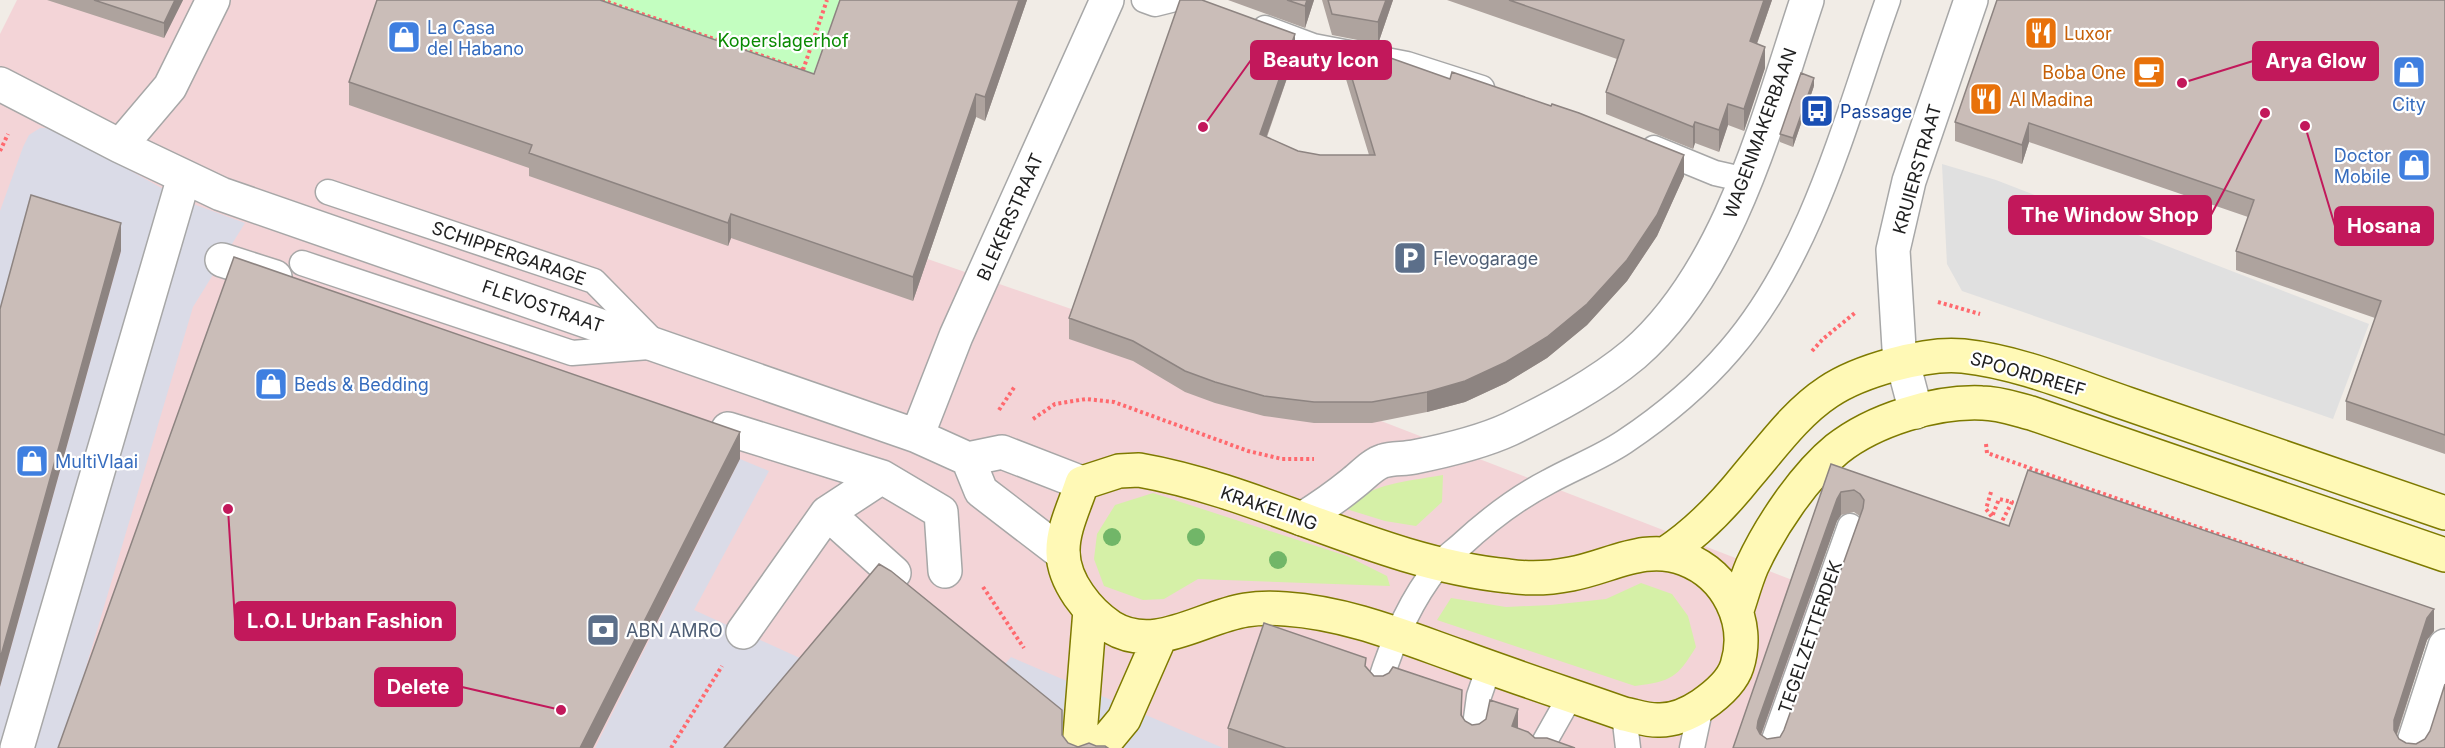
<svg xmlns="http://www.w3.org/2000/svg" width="2445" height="748" font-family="Inter,sans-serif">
<rect width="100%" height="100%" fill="#f1ece6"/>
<!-- commercial -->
<path fill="#f3d4d7" d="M17,0H435L876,241L1275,380L1865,608L1922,748H0V34Z"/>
<!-- grass -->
<path fill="#d5f0a7" d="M1443,475L1442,502L1416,526L1385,521L1343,508C1376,482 1404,482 1443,475Z
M1153,493L1347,556L1387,576L1390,586L1198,579L1164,599L1143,600L1104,586L1094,559L1097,534L1115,505Z
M1641,583L1672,594L1688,616L1696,647C1677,678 1672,681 1635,686L1437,620L1451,598L1506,607L1551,605L1606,599Z"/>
<!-- park -->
<path fill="#c3fec0" d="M553,0H840L807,91Z"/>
<!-- parking -->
<path fill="#e0e0e0" d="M1942,164L1996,180L2369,324L2333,419L1962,291L1947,264Z"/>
<!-- plaza -->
<path fill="#dadbe7" d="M40,128H49L68,136L185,201L245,223L193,307L62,748H0V687L121,251L0,336V211L23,147L29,135Z
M740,459L769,471L694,610L802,659L728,748H595Z
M1011,657L1223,748H1083L995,676Z"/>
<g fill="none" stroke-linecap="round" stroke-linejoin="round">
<!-- service casing -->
<g stroke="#a7a7a7" stroke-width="27">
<path id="service" d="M1144,0L1155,4L1171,0
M1265,28L1313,46L1407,64L1482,88
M1654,148L1715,173L1746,180
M328,192L594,281L654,342
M302,263L572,353L649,347
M1379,685C1392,643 1409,602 1437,567C1443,559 1452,553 1460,546C1487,521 1515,499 1548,482C1573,468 1600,458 1624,442C1663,416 1700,385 1730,350C1813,254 1846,117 1888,0
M1624,714L1628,748
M1474,733L1479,696L1489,667
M1541,748L1563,709L1573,696
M1692,748L1701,706
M1771,748L1850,526"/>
</g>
<!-- pedestrian casing -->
<g stroke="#a7a7a7" stroke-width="36">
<path id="pedestrian" d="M222,260L275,277
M728,429L882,477L941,512L945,571
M827,513L894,573
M743,632L827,513L882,477
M17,748L184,177
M2412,748L2445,646"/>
</g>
<!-- minor casing -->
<g stroke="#a7a7a7" stroke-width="36">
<path id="minor" d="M0,84L120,146L221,194L917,436L968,459L1002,452L1082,483
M120,146L170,87L213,0
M1916,412L1899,348L1893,250L1909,181L1971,0
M917,436L956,336L1107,0
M968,459L981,491L1063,554
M1302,519C1320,508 1337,496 1353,483C1362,476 1373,464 1383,461C1392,458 1404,459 1414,457C1444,451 1482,442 1510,429C1553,408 1597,385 1634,354C1730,271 1768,117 1807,0"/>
</g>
<!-- secondary casing -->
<g stroke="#7e7a00" stroke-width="36">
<path id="secondary" d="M1139,470C1265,492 1379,563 1508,576C1528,579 1551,578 1571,574C1610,567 1645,543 1685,559C1727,575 1751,622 1737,666C1732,682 1715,696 1702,705C1690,713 1674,720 1660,720C1649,721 1635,716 1624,714C1570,695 1515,677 1461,657C1404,637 1347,613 1286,609C1274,608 1258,608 1246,610C1201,617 1155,654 1111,627C1088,612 1064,582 1063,553C1062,530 1075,505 1082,483L1119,471Z
M1665,554C1697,533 1723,506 1747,476C1772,447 1796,413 1828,392C1859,371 1926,352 1963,356C2019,362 2075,386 2128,404C2234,440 2340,476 2445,513
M1737,610C1742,595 1746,580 1752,566C1770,527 1804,476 1837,449C1874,420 1935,401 1982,403C1999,403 2015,409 2031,413L2445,555
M1079,748L1090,610
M1100,748L1124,719L1160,637"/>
</g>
<!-- path -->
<path stroke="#ff696e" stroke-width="4" stroke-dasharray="3 3" stroke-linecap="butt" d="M602,0L803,70
M803,70L827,0
M0,151L8,134
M1938,302L1980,314
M1812,351L1823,339L1856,312
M999,410L1015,386
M1033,419L1055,404L1086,399L1114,402L1248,451L1282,459H1314
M1986,444L1987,453L2303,564
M1991,492L1986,509L1992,517L1999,499L2012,502L1999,527
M983,587L1024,648
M671,748L722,666"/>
<!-- service -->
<use href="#service" stroke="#fff" stroke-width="24"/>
<!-- pedestrian -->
<use href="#pedestrian" stroke="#fff" stroke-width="33"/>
<!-- minor -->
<use href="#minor" stroke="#fff" stroke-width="33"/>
<!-- secondary -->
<use href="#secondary" stroke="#fff9b6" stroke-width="33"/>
</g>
<!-- trees -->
<g fill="#71b668">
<circle cx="1112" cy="537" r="9"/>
<circle cx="1196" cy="537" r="9"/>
<circle cx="1278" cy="560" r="9"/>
</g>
<!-- wall -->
<path fill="#aea39e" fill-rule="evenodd" d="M47,0H183L164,38Z
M840,0H1027L985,121L976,117L913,301L731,238L728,246L529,176V168L349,105V82L814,74Z
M1228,0H1314L1305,28Z
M1322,0H1393L1378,44L1332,35Z
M1447,0H1772L1757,44L1765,68L1744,131L1728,125L1719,152L1695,143L1693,149L1606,114V92L1617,59Z
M2445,0V454L2346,420V401L2375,318L2236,270V251L2248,217L2029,142L2022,164L1955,141V122Z
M1342,45L1684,176L1657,236L1627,281L1587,325L1547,358L1506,383L1465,402L1427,412L1372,423H1314L1264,416L1215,403L1185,392L1133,361L1069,339V318L1295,55L1267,137L1298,151L1320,155H1369L1342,66Z
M1814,86L1793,147L1780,142V134Z
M1831,464L2009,526L2434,631L2427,640L2397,735L2399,739L2406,743L2416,744L2425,739L2430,731L2445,748H1733ZM1854,512L1861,517L1784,730L1780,737L1767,739L1761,735L1837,521L1841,515Z
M1366,666L1374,676L1462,717L1465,721L1472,725L1518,728L1535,738L1575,748H1228V728Z"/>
<!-- shaded-wall -->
<path fill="#8d8481" d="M175,0H183L164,38V23Z
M1019,0H1027L985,121V97Z
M1307,0H1314L1305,28V6Z
M1386,0H1393L1378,44V22Z
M1764,0H1772L1750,63V41Z
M1295,34V55L1260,155V134Z
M1765,47V68L1744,131V109Z
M1814,78V86L1793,147V138Z
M976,94V117L913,301V277Z
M1728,104V125L1719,152V130Z
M1695,122V143L1693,149V127Z
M2029,123V142L2022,164V145Z
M1684,155V176L1657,236L1627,281L1587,325L1547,358L1506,383L1465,402L1427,412V392Z
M731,214V238L728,246V223Z
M121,223V251L0,687V659Z
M740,432V459L593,748H580Z
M1841,492V515L1837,521L1758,743V721L1837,499Z
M2434,609V631L2427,640L2394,742V720L2427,618Z
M1462,690V713L1461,738V715Z
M1518,709V731L1512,726Z"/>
<!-- building -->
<path fill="#cabdb8" stroke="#8d8481" stroke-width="1.5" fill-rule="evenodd" d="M94,0H175L164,23Z
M377,0H600L814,74L840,0H1019L985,97L976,94L913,277L731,214L728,223L529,153L532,145L349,82Z
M1180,0H1202L1295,34L1260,134L1298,151L1320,155H1375L1342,45L1368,50L1450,79L1452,72L1551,106L1552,104L1579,113L1684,155L1657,215L1627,260L1587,304L1547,337L1506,362L1465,381L1427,392L1372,402H1314L1264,396L1215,382L1185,371L1133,341L1069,318Z
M1287,0H1307L1305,6Z
M1328,0H1386L1378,22L1332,14Z
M1509,0H1764L1750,41L1765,47L1744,109L1728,104L1719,130L1695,122L1693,127L1606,92L1624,40Z
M1997,0H2445V435L2346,401L2381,301L2236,251L2254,200L2029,123L2022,145L1955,122Z
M1801,73L1814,78L1793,138L1780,134Z
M31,195L121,223L0,659V309Z
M234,257L740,432L580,748H58Z
M1831,464L2009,526L2028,470L2434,609L2427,618L2394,720V730L2399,739L2406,743L2416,744L2425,739L2430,731L2445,684V748H1733ZM1854,490L1860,494L1864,500L1863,508L1784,730L1780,737L1767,739L1760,734L1757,728L1758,721L1837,499L1841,492Z
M879,564L891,571L1062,710V735L1068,743L1078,747L1089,743L1096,746H1105L1108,748H724Z
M1264,623L1366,658L1365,666L1374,676H1383L1389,673L1393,667L1462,690L1461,715L1465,721L1472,725L1479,724L1486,719L1490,700L1518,709L1512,726L1528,732L1535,738H1547L1575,748H1286L1228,728Z"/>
<!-- icons -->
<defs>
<g id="restaurant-square" transform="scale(1.725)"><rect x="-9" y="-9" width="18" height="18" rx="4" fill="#e8710a" stroke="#fff"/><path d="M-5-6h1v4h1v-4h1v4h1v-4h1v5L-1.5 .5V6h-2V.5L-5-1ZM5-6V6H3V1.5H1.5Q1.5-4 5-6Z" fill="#fff"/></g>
<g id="shop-square" transform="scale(1.725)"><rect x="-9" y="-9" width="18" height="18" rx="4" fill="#3f7fe0" stroke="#fff"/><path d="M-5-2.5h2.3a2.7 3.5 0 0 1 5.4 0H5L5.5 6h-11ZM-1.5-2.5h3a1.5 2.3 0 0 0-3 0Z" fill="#fff"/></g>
<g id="cafe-square" transform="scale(1.725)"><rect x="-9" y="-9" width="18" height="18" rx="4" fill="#e8710a" stroke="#fff"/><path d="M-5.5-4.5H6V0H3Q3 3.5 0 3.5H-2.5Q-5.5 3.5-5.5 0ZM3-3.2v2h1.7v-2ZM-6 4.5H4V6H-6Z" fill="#fff"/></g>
<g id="bus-square" transform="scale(1.725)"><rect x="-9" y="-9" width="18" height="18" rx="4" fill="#1a4fb4" stroke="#fff"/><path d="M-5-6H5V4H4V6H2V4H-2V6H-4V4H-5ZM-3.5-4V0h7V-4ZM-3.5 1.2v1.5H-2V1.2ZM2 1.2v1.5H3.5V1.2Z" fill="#fff"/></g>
<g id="parking-square" transform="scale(1.725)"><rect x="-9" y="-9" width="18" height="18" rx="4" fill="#5c6f8a" stroke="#fff"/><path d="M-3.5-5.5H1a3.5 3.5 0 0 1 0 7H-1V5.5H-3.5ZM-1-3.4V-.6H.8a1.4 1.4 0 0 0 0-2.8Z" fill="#fff"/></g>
<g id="bank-square" transform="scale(1.725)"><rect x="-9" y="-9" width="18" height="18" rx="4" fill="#5c6f8a" stroke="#fff"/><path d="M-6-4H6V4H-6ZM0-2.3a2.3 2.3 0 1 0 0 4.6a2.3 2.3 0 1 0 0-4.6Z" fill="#fff"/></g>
</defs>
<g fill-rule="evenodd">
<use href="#restaurant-square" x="2041" y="33"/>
<use href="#shop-square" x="404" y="37"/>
<use href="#cafe-square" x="2149" y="72"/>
<use href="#shop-square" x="2409" y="72"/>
<use href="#restaurant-square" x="1986" y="99"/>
<use href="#bus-square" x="1817" y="111"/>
<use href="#shop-square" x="2414" y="165"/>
<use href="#parking-square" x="1410" y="258"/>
<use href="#shop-square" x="271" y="384"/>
<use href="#shop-square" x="32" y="461"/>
<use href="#bank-square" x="603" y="630"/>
</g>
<g text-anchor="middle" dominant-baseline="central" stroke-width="4.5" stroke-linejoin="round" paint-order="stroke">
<!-- shop labels -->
<g font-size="18" fill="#366cbe" stroke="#fff" text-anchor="start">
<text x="427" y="27">La Casa<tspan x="427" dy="21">del Habano</tspan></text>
<text x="2409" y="104" text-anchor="middle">City</text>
<text x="2391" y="155" text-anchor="end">Doctor<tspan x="2391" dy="21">Mobile</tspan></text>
<text x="294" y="384">Beds &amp; Bedding</text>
<text x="55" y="461">MultiVlaai</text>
</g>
<!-- food labels -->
<g font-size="18" fill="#c56008" stroke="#fff" text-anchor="start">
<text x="2064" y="33">Luxor</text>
<text x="2126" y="72" text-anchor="end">Boba One</text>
<text x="2009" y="99">Al Madina</text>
</g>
<!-- park labels -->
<g font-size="18" fill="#098a01" stroke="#fff">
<text x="783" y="40">Koperslagerhof</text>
</g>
<!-- transit labels -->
<g font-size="18" fill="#164399" stroke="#fff" text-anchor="start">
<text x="1840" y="111">Passage</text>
</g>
<!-- street labels -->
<g font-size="18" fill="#202020" stroke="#fff">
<text transform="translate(1760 133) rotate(-70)">WAGENMAKERBAAN</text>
<text transform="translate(1917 169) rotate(-74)">KRUIERSTRAAT</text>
<text transform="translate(1010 217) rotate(-66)">BLEKERSTRAAT</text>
<text transform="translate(509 253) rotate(19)">SCHIPPERGARAGE</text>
<text transform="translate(543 306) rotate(19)">FLEVOSTRAAT</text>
<text transform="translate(2028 374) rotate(16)">SPOORDREEF</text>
<text transform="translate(1269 508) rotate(19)">KRAKELING</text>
<text transform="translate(1810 637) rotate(-71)">TEGELZETTERDEK</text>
</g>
<!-- service labels -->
<g font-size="18" fill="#4e5e75" stroke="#fff" text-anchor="start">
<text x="1433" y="258">Flevogarage</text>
<text x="626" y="630">ABN AMRO</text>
</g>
</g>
<!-- callouts -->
<path fill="none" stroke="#c2185b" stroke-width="2" d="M1203 127L1251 60M2182 83L2253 61M2265 113L2211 215M2305 126L2335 226M228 509L235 621M561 710L462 687"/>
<g fill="#c2185b" stroke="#fff" stroke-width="2">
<circle cx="1203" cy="127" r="6"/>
<circle cx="2182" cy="83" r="6"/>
<circle cx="2265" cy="113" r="6"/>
<circle cx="2305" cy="126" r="6"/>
<circle cx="228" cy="509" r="6"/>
<circle cx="561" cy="710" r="6"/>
</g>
<g fill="#c2185b" stroke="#c2185b" stroke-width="2">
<rect x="1251" y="41" width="140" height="38" rx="6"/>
<rect x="2253" y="42" width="125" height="38" rx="6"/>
<rect x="2009" y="196" width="202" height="38" rx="6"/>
<rect x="2335" y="207" width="98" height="38" rx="6"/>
<rect x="235" y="602" width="220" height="38" rx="6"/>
<rect x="375" y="668" width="87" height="38" rx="6"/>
</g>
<g font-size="20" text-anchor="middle" font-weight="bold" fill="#fff">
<text x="1321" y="67">Beauty Icon</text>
<text x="2316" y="68">Arya Glow</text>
<text x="2110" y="222">The Window Shop</text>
<text x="2384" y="233">Hosana</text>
<text x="345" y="628">L.O.L Urban Fashion</text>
<text x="418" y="694">Delete</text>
</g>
</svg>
